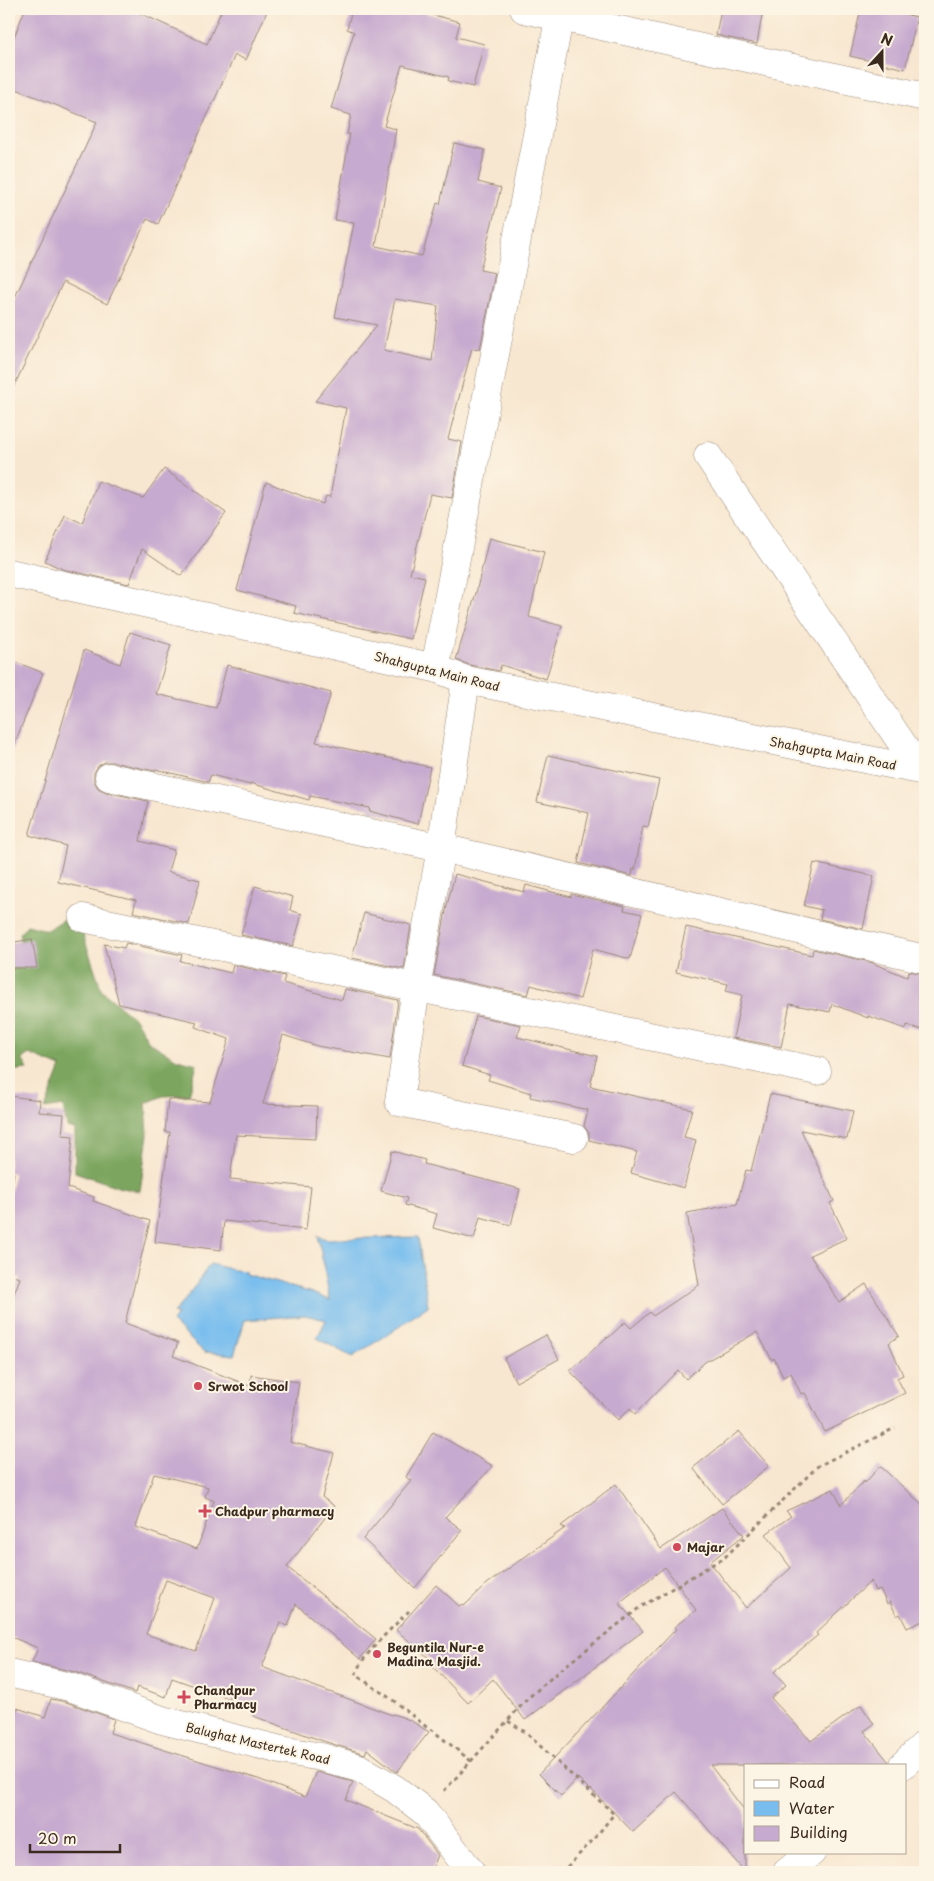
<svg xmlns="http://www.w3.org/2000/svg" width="934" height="1881" font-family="'Playpen Sans',sans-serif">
<rect width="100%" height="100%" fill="#fcf5e5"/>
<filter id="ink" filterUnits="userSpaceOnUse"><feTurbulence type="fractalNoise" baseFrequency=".02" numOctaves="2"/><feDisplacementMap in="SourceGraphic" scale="10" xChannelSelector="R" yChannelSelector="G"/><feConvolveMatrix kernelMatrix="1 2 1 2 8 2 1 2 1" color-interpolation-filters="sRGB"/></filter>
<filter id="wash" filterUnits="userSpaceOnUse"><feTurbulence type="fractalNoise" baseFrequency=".0096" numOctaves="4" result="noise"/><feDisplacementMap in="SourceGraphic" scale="20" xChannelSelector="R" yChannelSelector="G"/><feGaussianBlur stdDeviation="1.12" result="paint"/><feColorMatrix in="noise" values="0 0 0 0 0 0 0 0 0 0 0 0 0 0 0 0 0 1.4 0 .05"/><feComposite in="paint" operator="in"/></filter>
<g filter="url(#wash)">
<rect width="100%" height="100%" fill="#f8e7d0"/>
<!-- forest -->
<path fill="#7ca65f" stroke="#5c683e" d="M63,920L79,923L102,991L136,1020L149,1042L177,1059L197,1064L189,1095L163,1096L146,1103L148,1135L140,1191L121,1188L75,1172V1129L67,1127L63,1106L45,1109L61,1067L29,1054L22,1059L28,1069L9,1071V968H20V934L27,925L47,930Z"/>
<!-- water -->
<path fill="#78bdee" stroke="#5a7486" d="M318,1236L326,1239L418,1237L428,1306L387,1335L352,1357L317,1338L326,1320L305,1315L245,1320L234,1355L204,1352L172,1322L177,1314L173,1313L185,1300L210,1264L234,1270L245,1271V1274L309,1292L330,1300Z
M887,1869L892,1872H817Z"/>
<g id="blocks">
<!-- building -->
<path fill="#c7aacf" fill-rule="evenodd" d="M25,9H131L207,44L222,9H268L246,60L235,55L158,224L147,219L107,304L63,282L9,397V310L97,122L9,86V50Z
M352,9H397L417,14L418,11L460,22L456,37L484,44L473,87L448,81L449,77L402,65L384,126L396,129L376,246L422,256L437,203L440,204L454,143L485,150L478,182L501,188L480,270L495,273L480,349L472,348L448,439L462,442L452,498L430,494L410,574L425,577L411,639L294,613L296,606L237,590L266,482L323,504L326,496L330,497L346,408L315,401L377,325L335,317L354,223L335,220L350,134H347L351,115L331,109L354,32L347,29ZM395,299L438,306L432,361L384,350Z
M721,9H763L757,44L716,35Z
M861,9H882L917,17L905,69L850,56Z
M164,469L226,513L181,576L142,549L129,584L62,569L45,561L65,515L82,523L98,481L143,498Z
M489,538L544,552L529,617L562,626L546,679L501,665L499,671L470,665L456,660L476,593Z
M130,632L171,645L156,694L216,708L227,665L331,693L316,742L430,767L418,824L369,811L370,808L310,796L309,800L250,783V785L211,775L208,782L155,769V771L112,762H105L98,766L94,773V781L98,788L106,792L148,801L140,841L174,850L168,872L200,880L189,924L133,912L136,900L58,882L66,846L29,835L84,650L120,664Z
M9,659L43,673L10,755H9Z
M548,755L659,780L648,827L643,826L635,870L633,869L632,876L578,863L589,813L537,802Z
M814,863L874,876L863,929L820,919L822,910L804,906Z
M455,874L524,892L526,885L571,897V894L625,906L624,910L642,914L630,959L593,949L580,999L531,985L528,995L434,975L447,905Z
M255,886L293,897L290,910L302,914L293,946L241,935Z
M364,913L411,925L404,969L352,958Z
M686,927L812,955L813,949L870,962L907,977L909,971L925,974V1031L907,1025L906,1029L868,1016V1018L832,1004L830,1012L790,1004L781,1047L733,1038L742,995L726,991L728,984L676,972Z
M32,939L37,968H9V943Z
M126,943L182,955L180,961L231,973L233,965L285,976L283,983L342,1000L345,989L398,1000L390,1059L317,1046L283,1035L263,1104L317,1106L316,1139L236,1135L230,1179L311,1187L306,1230L224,1221L221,1250L155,1242L170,1132H165L168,1099L210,1102L229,1039L195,1027L197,1022L119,1004L104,944L124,948Z
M476,1016L521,1025L517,1037L597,1056L590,1086L692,1109L684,1137L696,1140L684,1188L631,1173L637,1152L589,1140V1133L584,1126L588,1110L530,1097L531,1093L488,1080L490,1075L462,1066Z
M770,1094L853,1111L847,1139L801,1130L834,1201L830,1203L847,1238L810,1255L839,1302L866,1284L899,1336L889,1343L903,1375L897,1378L905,1393L825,1432L805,1393L801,1394L791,1373L783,1377L774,1358L772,1360L757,1332L705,1362L686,1379L678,1370L635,1414L630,1408L618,1420L570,1371L607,1337L608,1338L625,1322L631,1328L650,1312L653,1316L699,1285L687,1213L737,1204L746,1170L751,1171Z
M9,1096L40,1100L39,1112L64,1114L62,1135L73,1136L68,1188L94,1197L93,1201L150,1221L125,1323L178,1343L173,1356L250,1386L251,1375L299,1382L290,1442L334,1453L322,1497L334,1506L287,1567L376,1639L360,1659L296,1604L288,1626L280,1623L262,1667L392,1715L393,1714L410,1720L429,1732L397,1772L367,1749L365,1754L323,1741L253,1716L256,1708L172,1678L166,1697L137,1687L135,1693L75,1672L32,1662L38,1648L9,1636V1307L20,1278L9,1275V1203L14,1173L9,1172ZM154,1474L208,1487L205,1497L214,1501L197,1549L136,1527ZM166,1580L215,1598L196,1651L146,1634Z
M392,1151L425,1160L424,1164L520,1189L511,1225L480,1217L474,1239L433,1228L437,1214L405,1205L407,1198L381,1191Z
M546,1335L559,1359L516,1382L504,1358Z
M739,1431L769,1466L722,1504L693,1468Z
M433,1432L493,1466L445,1517L462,1530L415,1588L363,1539L411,1481L406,1477Z
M880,1466L925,1507V1620L907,1628L900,1614L897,1616L890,1602L887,1604L880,1589L875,1591L871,1581L816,1633L818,1635L774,1672L786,1685L771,1698L811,1741L861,1705L874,1724L864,1731L888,1761V1765H710L745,1811V1872L676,1792L633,1832L591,1789L590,1790L578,1778L561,1796L539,1774L676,1629L674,1627L696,1610L665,1567L619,1603L643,1631L525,1720L493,1679L468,1703L432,1666L435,1663L396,1630L436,1585L459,1606L462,1604L464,1606L487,1584L565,1528L561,1526L616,1484L661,1549L722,1508L744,1535L710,1562L746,1608L791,1568L766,1534L791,1516L786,1511L833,1489L841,1505L864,1481L865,1483Z
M51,1699L66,1702L114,1719L110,1733L258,1779L305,1797L316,1772L353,1782L346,1800L418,1829L438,1855L431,1872H9V1710L16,1712L17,1708L45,1717Z"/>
</g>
</g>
<g filter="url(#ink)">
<use href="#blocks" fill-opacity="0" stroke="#9a8877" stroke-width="1"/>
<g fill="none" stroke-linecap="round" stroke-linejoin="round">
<!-- minor casing -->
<g stroke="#9a8877" stroke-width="29">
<path id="minor" d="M524,9L925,97
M708,456L920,770
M9,573L435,668L466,680L925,771
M435,668L561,9
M466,680L441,848L416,988L399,1102L574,1138
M109,777L441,848L925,959
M83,918L817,1071
M9,1673L70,1687L162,1720L281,1750L321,1757L359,1768L395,1789L425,1812L471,1872
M903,1765L925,1744
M787,1872L812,1852"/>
</g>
<!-- path -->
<path stroke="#9a8877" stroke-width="3" stroke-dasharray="4 4" stroke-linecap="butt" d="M409,1611C398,1622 356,1661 356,1675L394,1701L429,1729L432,1730L471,1761
M508,1721L525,1732L614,1814L594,1839L562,1872
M444,1791L528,1698L564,1667L639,1608L725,1557L818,1466L895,1428"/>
<!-- minor -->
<use href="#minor" stroke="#fff" stroke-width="28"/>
</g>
</g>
<!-- markers -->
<g fill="#d1495b" stroke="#fcf5e5" stroke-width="2">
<circle cx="198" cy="1386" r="5"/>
<path d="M202.5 1503.5h5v5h5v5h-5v5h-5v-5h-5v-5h5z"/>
<circle cx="677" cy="1547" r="5"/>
<circle cx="377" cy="1654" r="5"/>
<path d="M181.5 1689.5h5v5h5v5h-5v5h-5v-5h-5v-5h5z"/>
</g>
<g text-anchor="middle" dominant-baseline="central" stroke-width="4" stroke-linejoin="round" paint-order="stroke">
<!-- street labels -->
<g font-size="12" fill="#3b2a1e" stroke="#fcf5e5">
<text transform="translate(437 671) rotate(14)">Shahgupta Main Road</text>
<text transform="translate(833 753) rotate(11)">Shahgupta Main Road</text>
<text transform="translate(258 1743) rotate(13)">Balughat Mastertek Road</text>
</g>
<!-- poi labels -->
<g font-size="12" font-weight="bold" fill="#3b2a1e" stroke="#fcf5e5" text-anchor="start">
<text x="208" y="1386">Srwot School</text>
<text x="215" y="1511">Chadpur pharmacy</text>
<text x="687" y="1547">Majar</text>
<text x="387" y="1647">Beguntila Nur-e<tspan x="387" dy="14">Madina Masjid.</tspan></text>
<text x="194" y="1690">Chandpur<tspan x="194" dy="14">Pharmacy</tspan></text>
</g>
</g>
<!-- margin -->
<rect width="934" height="1881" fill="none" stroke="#fcf5e5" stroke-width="30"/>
<!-- legend -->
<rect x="744" y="1764" width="162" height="90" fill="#fcf5e5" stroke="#afa495"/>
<rect x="754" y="1780" width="25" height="8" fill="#ffffff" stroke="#afa495"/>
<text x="789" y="1788" font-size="15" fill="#3b2a1e">Road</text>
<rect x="754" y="1801" width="25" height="15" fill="#78bdee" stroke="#afa495"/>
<text x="789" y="1814" font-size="15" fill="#3b2a1e">Water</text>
<rect x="754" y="1826" width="25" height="15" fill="#c7aacf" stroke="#afa495"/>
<text x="789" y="1838" font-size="15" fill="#3b2a1e">Building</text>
<!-- north arrow -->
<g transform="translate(882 52) rotate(21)" stroke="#fcf5e5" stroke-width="4" paint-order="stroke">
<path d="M0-4L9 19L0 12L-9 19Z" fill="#3b2a1e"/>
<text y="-8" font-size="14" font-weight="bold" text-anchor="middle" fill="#3b2a1e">N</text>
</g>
<!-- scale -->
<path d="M30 1844v8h90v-8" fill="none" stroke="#3b2a1e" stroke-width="2.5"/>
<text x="38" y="1844" font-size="15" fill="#3b2a1e" stroke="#fcf5e5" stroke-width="4" paint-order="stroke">20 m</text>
</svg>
